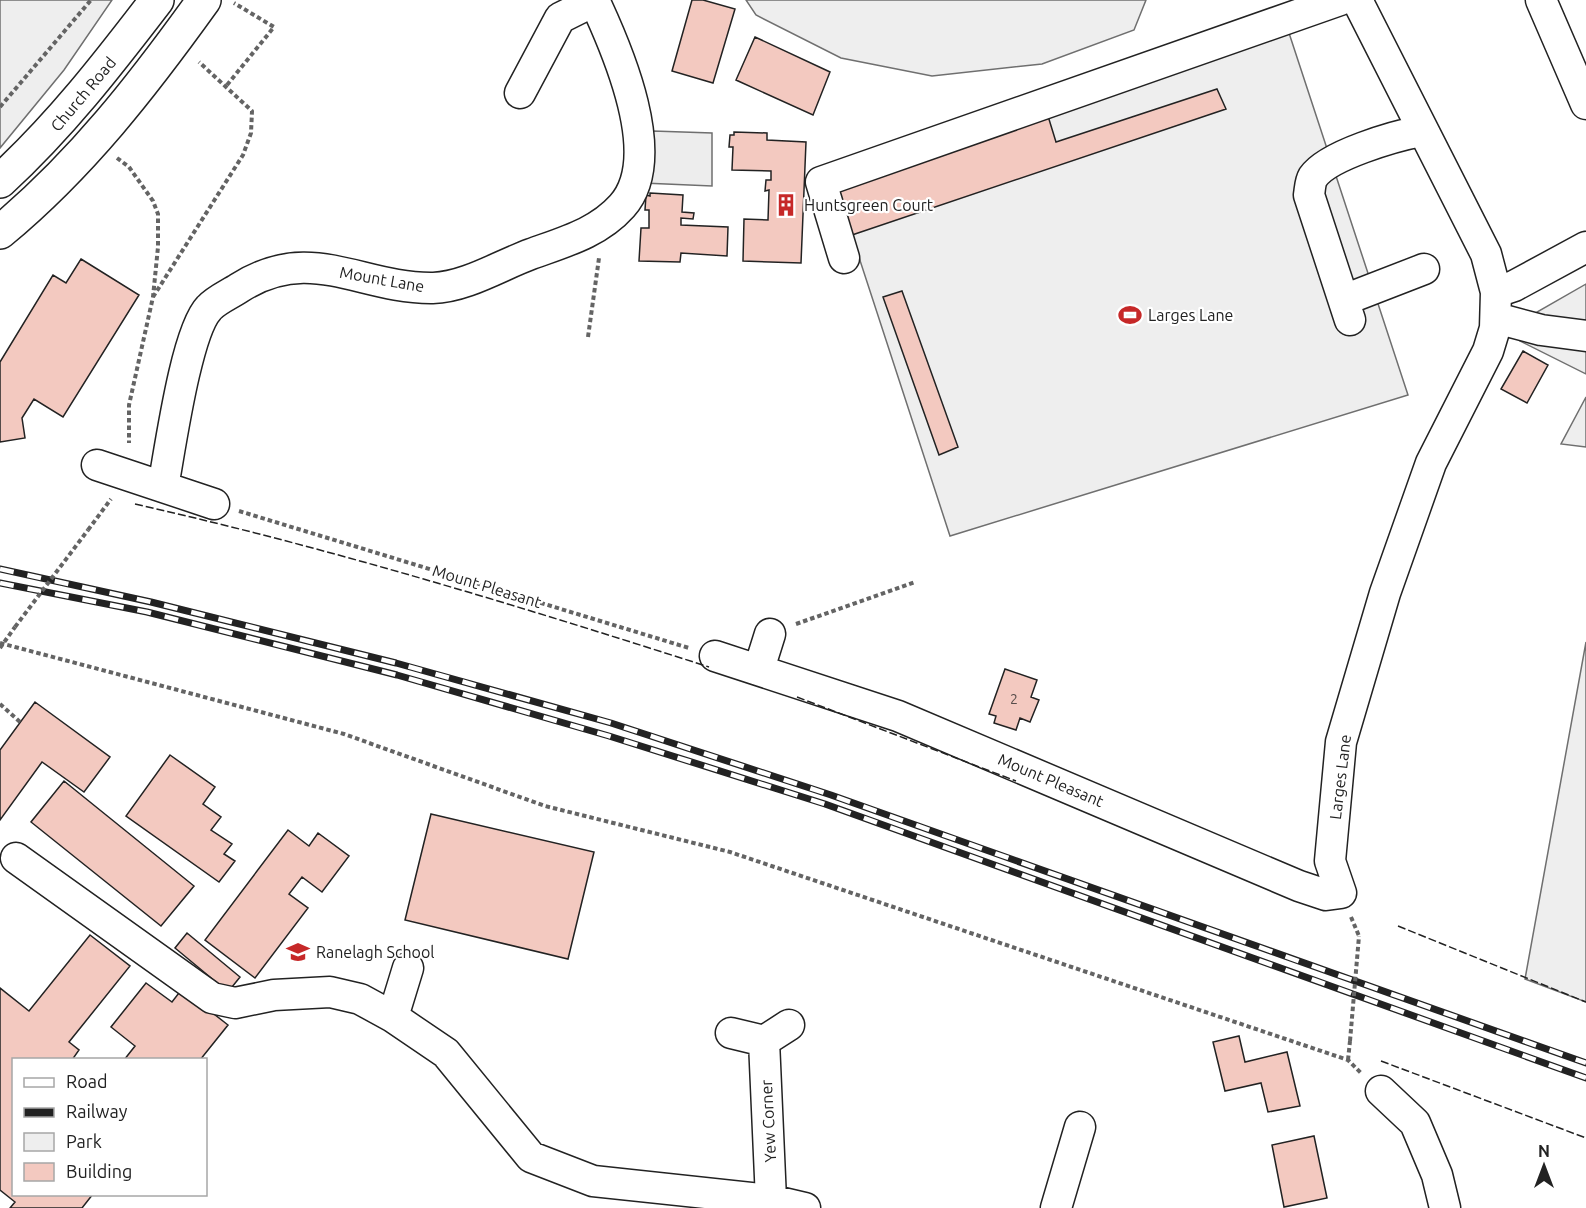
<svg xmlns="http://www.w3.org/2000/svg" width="1586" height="1208" font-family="Ubuntu,sans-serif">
<rect width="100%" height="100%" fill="#fff"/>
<!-- green -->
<path fill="#eee" stroke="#6f6f6f" stroke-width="1.5" d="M0,0H112L64,70L0,148Z
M746,0H1146L1134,30L1042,64L932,76L841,58L756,15Z
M1289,33L1408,395L950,536L837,190Z
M1586,284V374L1520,341L1537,312Z
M1586,397V447L1561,444Z
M1586,642V1002L1525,979Z"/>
<!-- parking -->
<path fill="#ededed" stroke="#6f6f6f" stroke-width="1.5" d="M653,131L712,133V186L643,183Z"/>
<!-- building -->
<path fill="#f3c9c0" stroke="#222" stroke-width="1.5" d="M692,0H703L735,9L713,83L672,71Z
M755,37L830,72L813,115L736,80Z
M1217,89L1226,109L852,235L837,190L1048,116L1056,142Z
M734,132L767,133V140L806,142L801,263L743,261L744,219L768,220L769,190L765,191L766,180H771V171L732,170L733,147H729L730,135H734Z
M650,193L683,195L682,212L694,213L693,219L681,218V225L728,227L727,256L681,253L680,262L639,261L641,228H649V210H645L646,195L650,196Z
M81,259L139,295L63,417L34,399L22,418L25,438L0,442V362L53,275L66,283Z
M902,291L958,447L939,455L883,297Z
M1523,351L1548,365L1527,403L1501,389Z
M1005,669L1037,680L1031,697L1039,700L1030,722L1020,718L1016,730L994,723L996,716L989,714Z
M35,702L110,757L84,792L42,762L0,820V750Z
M170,755L215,787L203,804L221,817L211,830L232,844L224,854L235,861L219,882L126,816Z
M64,781L194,886L161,926L31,822Z
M431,814L594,852L568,959L405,920Z
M288,830L309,846L318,833L349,856L322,892L302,877L289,894L308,908L255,978L205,940Z
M187,933L240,977L228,992L175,948Z
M90,935L130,966L69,1042L79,1050L72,1060H14V1194H93L82,1208H10L15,1202L0,1190V988L29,1011Z
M146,983L172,1002L182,989L228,1025L200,1060H124L135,1046L111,1027Z
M1239,1036L1245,1062L1287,1052L1300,1106L1268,1112L1261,1083L1225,1091L1213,1042Z
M1314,1136L1327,1198L1284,1207L1272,1145Z"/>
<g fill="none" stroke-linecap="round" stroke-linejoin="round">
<!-- minor casing -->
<g stroke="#222" stroke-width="33">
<path id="minor" d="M1541,0L1586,104
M520,93L560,18L594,1
M844,258L821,182L1340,0
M1496,292L1514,286L1586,247
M1344,300L1424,269
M1496,318L1541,330L1586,336
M1350,320L1309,195C1310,189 1310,182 1313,177C1328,155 1395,136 1421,131
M97,465L214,504
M163,487C170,450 186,332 209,308C216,300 230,294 239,288C311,242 360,289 433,288C466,287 501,265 531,254C564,242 598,233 622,206C665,158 617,49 594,0
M715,656L898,716L1299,886L1326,895L1341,893L1330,861L1341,742L1385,593L1431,463L1488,351L1495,328L1496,292L1486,254L1357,0
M759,669L770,634
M16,858L212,998L235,1003L274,995L330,992L360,999L393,1017L446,1053L531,1157L593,1181L771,1200L805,1208
M393,1017L408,968
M731,1033L764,1041L771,1200
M764,1041L789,1025
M1381,1091L1415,1123L1437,1175L1445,1208
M1056,1208L1080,1127"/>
</g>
<!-- major casing -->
<g stroke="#222" stroke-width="36">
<path id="major" d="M0,181C60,126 108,64 157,0
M0,232C81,165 143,85 204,0"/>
</g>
<!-- path -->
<path stroke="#646464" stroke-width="4" stroke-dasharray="4.5 3" stroke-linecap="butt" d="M227,85L274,27L234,3
M0,107L91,0
M117,158L129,167L153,201L158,214V247L153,297L129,405V443
M153,297L243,155L251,133L252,111L199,62
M588,337L599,258
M239,511L689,648
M88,530L111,499
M796,624L915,582
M0,643L344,734L545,806L730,852L1348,1060L1361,1073
M0,648L15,627
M0,704L20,722
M1351,917L1359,936
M1348,1060L1350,1041"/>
<!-- minor -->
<use href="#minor" stroke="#fff" stroke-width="30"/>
<!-- major -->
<use href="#major" stroke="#fff" stroke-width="33"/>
<!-- rail casing -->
<g stroke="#222" stroke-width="7">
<path id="rail" d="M0,569L151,602L396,663L611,723L831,795L1586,1063
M0,583L147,612L397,675L609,736L825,804L1586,1078"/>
</g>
<!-- rail -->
<use href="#rail" stroke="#fff" stroke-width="4.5" stroke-dasharray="14" stroke-linecap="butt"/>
<!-- path-bridge -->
<path stroke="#646464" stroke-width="4" stroke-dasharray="4.5 3" stroke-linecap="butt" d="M15,627L88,530
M1350,1041L1359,936"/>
<!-- fence -->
<path stroke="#222" stroke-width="1.5" stroke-dasharray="8 3" stroke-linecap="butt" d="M135,504C330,548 519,606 709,667
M797,697L1016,781
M1398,926L1586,1002
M1381,1061L1586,1138"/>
</g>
<!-- icons -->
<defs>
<g id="building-bare" transform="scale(1.8)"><path d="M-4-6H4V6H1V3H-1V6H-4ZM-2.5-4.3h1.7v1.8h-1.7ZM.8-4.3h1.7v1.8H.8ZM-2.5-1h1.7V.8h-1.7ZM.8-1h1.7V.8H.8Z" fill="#c62828" stroke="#fff" stroke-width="2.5" paint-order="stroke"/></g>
<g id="stadium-bare" transform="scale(1.8)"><path d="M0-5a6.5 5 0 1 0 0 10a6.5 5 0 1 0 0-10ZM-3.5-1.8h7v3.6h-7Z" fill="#c62828" stroke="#fff" stroke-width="2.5" paint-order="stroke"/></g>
<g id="school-bare" transform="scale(1.8)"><path d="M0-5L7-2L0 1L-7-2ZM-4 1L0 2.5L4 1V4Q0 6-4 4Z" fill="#c62828" stroke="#fff" stroke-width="2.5" paint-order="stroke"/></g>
</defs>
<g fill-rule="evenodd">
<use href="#building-bare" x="786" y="205"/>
<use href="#stadium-bare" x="1130" y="315"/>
<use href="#school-bare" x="298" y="952"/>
</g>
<g text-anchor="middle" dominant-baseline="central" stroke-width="4.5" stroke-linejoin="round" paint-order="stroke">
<!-- number labels -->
<g font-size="14" fill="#564c4a">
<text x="1014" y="699">2</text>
</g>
<!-- street labels -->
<g font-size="16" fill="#222" stroke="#fff">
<text transform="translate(83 94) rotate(-50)">Church Road</text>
<text transform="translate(382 279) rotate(10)">Mount Lane</text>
<text transform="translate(487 586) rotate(17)">Mount Pleasant</text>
<text transform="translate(1340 777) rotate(-83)">Larges Lane</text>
<text transform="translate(1051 780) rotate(23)">Mount Pleasant</text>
<text transform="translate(768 1121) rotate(-93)">Yew Corner</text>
</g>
<!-- poi labels -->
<g font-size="16" fill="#222" stroke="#fff" text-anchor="start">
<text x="804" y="205">Huntsgreen Court</text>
<text x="1148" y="315">Larges Lane</text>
<text x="316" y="952">Ranelagh School</text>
</g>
</g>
<!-- legend -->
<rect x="12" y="1058" width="195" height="138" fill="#ffffff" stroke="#a7a7a7" stroke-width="1.5"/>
<rect x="24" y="1078" width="30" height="9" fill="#ffffff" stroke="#a7a7a7" stroke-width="1.5"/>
<text x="66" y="1088" font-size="18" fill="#222222">Road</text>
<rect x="24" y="1108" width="30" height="9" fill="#222222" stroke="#a7a7a7" stroke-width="1.5"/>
<text x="66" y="1118" font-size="18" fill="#222222">Railway</text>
<rect x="24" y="1133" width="30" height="18" fill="#eeeeee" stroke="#a7a7a7" stroke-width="1.5"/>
<text x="66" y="1148" font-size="18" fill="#222222">Park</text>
<rect x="24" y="1163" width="30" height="18" fill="#f3c9c0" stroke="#a7a7a7" stroke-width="1.5"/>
<text x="66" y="1178" font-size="18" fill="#222222">Building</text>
<!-- north arrow -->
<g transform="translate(1544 1166)" stroke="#ffffff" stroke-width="4.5" paint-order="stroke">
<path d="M0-4.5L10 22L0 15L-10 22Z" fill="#222222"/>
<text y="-9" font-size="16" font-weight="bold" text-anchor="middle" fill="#222222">N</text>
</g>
</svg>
